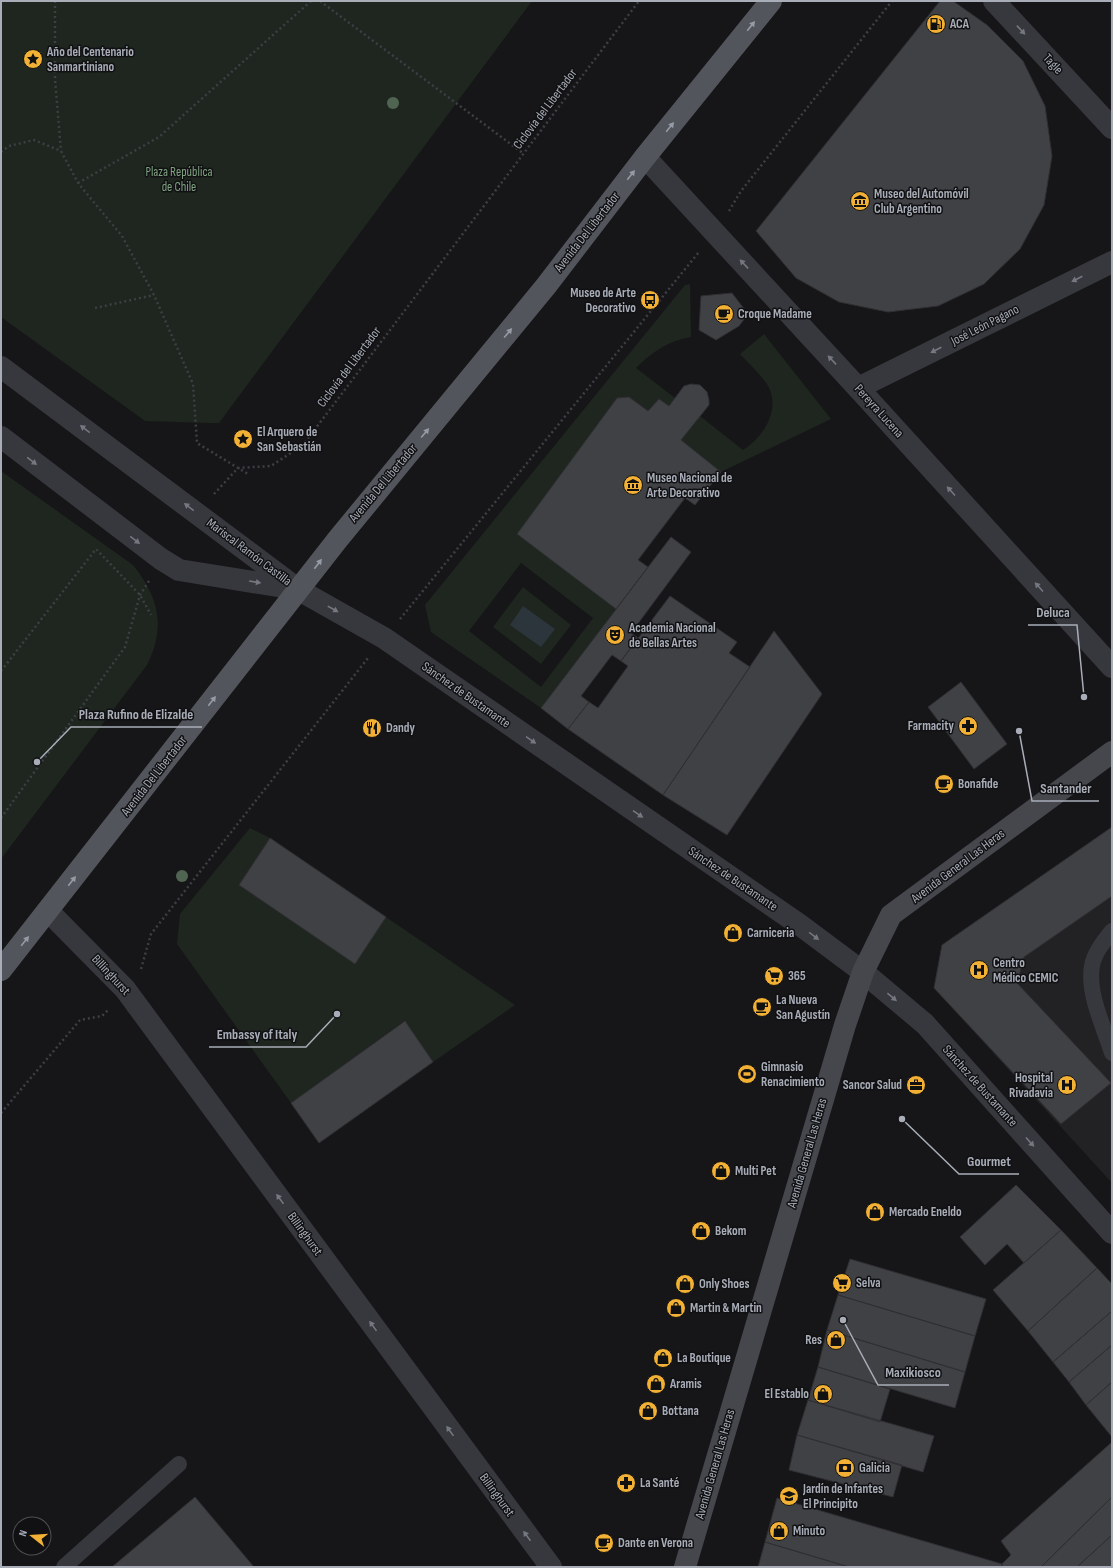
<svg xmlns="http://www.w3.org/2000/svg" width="1113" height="1568" font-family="'Sofia Sans Condensed',sans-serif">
<rect width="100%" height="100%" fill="#161618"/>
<!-- built -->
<path fill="#222225" d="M1112,827V1183L934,988L942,945Z"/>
<!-- green -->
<path fill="#1e261f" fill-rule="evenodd" d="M1,1H532L219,423H209L145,421L1,317Z
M690,284L691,337C668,341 652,352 636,368L675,398L669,406L659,399L648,411L629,397L617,398L518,535L616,609L541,708L431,632L425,605L685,285ZM521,563L593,618L541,687L469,631Z
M764,334L831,419L721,472L681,440L700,416L743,450C762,438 779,413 770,390C765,378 748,363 740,354Z
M1,471L133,565C159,597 166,627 147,665L1,859Z
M523,587L571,625L541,664L493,627Z
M250,828L270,838L239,885L354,963L386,917L515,1005L433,1062L404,1021L291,1103L177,944L180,914Z"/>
<!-- water -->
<path fill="#2c353c" d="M523,606L555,629L541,647L510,625Z"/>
<!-- building -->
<path fill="#404145" stroke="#303034" d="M940,1H953L987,25L1023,61L1045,106L1052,156L1044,205L1020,249L984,284L938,306L888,312L839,302L796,278L756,231Z
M732,293L748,314L739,326L716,340L699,330L701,296Z
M691,384L700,385L707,392L709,400V405L681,440L721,472L695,505L685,498L638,560L648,567L616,609L517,534L617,398L629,397L648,411L659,399L669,406L684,386Z
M671,537L691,552L631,633L638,638L621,661L612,655L581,696L589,702L568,729L541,708Z
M670,596L737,642L729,653L750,667L663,795L568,729L589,702L598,708L628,666L621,661Z
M774,631L822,694L727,835L663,795Z
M961,682L1007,744L974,769L928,707Z
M1112,827V896L1024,957L1017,983L1111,1083L1061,1124L934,988L942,945Z
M270,838L386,917L355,964L239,885Z
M405,1021L433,1062L319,1143L291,1103Z
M1016,1185L1061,1230L1024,1263L1007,1244L985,1265L960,1237Z
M1061,1230L1097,1268L1028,1331L993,1290Z
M850,1259L986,1299L975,1336L838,1295Z
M1097,1268L1112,1284V1311L1053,1362L1028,1331Z
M838,1295L975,1336L965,1372L827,1330Z
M1112,1311V1345L1069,1382L1053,1362Z
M827,1330L965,1372L955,1408L818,1367Z
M1112,1345V1382L1086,1405L1069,1382Z
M818,1367L890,1389L880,1422L808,1400Z
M1112,1382V1437L1086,1405Z
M808,1400L934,1436L923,1472L797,1435Z
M797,1435L902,1465L893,1497L789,1470Z
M1112,1442V1497L1041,1567H1002V1564L1011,1555L1001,1541Z
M195,1497L254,1567H112Z
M1112,1497V1535L1077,1567H1041Z
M777,1498L1002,1564V1567H849L765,1542Z
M1112,1535V1567H1077Z
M765,1542L849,1567H758Z"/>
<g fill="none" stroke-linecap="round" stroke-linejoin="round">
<!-- path -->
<path stroke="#3d3f44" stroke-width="2.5" stroke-dasharray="2 3" stroke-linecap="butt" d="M55,1V79L61,151
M320,1L524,154
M1,152L9,146L34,140L61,151L78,183L122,236L154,295L193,384L197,443L248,474
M78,183L159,137L311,1
M729,211L741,191L892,1
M95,308L154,295
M214,494L238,468L271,466L303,445L639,1
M400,619L699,252
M1,671L96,549L140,595L151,615
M1,818L125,647L140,595L149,581
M141,969L151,934L368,658
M1,1113L80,1020L102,1016L108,1010"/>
<!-- service -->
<path stroke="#37383d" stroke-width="16" d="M1112,931C1104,941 1094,953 1092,966C1087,993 1104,1027 1112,1053
M64,1567L179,1464"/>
<!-- minor -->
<path stroke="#37383d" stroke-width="22" d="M994,1L1112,128
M645,157L858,388L1112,667
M1,367L299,590L384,638L800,925L863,972L925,1024L1112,1233
M858,388L1112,262
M1,437L161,559L179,570L296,589
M48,911L125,989L551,1567"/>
<!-- secondary -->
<path stroke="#45474d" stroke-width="22" d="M685,1567L845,1025L863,972L891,915L1112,752"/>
<!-- primary -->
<path stroke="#53555c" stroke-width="22" d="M1,970L338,539L546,286L645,157L771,1"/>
</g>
<!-- trees -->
<g fill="#506452">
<circle cx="393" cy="103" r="6"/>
<circle cx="182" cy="876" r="6"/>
</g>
<!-- one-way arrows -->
<defs><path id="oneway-solid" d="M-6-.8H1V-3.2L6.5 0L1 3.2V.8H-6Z"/></defs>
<g fill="#979ba6">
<use href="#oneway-solid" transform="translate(751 26) rotate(-51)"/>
<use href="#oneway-solid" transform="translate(670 127) rotate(-51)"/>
<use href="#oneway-solid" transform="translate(631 175) rotate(-52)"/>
<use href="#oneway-solid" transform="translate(508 333) rotate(-50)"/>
<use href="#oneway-solid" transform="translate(425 433) rotate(-50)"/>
<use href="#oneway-solid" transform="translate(318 564) rotate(-53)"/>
<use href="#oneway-solid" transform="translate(212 701) rotate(-52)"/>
<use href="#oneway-solid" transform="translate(72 881) rotate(-52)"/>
<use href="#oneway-solid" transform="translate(25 941) rotate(-51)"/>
</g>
<g fill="#757881">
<use href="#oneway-solid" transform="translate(1021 30) rotate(47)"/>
<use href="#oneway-solid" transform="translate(744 264) rotate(-133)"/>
<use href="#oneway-solid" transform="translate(1077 279) rotate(153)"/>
<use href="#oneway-solid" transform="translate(936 350) rotate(153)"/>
<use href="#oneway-solid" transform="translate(832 360) rotate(-133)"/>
<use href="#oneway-solid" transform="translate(85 429) rotate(-143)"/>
<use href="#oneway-solid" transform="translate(32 461) rotate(37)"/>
<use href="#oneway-solid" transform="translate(951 491) rotate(-132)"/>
<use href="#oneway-solid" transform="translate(189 507) rotate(-143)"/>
<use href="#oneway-solid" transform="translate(135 540) rotate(37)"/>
<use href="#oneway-solid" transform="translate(255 582) rotate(9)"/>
<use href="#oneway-solid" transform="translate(1039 587) rotate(-132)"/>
<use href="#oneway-solid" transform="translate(333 609) rotate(29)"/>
<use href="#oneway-solid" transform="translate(531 740) rotate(35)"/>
<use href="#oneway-solid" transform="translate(638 814) rotate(34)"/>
<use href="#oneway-solid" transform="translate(814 936) rotate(37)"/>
<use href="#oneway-solid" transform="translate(892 997) rotate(40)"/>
<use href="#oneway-solid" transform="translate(1030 1142) rotate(48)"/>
<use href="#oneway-solid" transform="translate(280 1199) rotate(-126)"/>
<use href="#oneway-solid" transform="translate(373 1326) rotate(-126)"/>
<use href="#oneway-solid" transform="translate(450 1431) rotate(-126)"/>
<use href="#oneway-solid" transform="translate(527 1536) rotate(-126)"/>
</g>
<!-- icons -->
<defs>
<g id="fuel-disc" transform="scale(1)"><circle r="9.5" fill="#f2b134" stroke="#111113"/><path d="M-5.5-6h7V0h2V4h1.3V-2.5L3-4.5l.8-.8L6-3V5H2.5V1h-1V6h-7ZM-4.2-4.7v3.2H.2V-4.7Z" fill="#111"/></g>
<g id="sight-disc" transform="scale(1)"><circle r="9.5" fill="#f2b134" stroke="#111113"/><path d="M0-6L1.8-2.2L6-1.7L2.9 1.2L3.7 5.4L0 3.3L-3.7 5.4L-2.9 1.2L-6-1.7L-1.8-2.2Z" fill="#111"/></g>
<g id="museum-disc" transform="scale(1)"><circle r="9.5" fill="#f2b134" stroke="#111113"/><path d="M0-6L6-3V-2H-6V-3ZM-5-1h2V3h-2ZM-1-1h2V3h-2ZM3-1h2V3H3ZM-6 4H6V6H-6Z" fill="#111"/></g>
<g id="bus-disc" transform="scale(1)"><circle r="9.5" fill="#f2b134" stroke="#111113"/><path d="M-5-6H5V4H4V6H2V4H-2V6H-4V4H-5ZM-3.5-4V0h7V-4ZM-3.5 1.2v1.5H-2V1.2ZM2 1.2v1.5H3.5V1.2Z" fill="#111"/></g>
<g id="cafe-disc" transform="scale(1)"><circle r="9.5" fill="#f2b134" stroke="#111113"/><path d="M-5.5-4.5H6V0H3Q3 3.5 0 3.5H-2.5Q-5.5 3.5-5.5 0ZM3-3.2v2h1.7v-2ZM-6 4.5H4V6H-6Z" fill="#111"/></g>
<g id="theatre-disc" transform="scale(1)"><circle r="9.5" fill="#f2b134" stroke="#111113"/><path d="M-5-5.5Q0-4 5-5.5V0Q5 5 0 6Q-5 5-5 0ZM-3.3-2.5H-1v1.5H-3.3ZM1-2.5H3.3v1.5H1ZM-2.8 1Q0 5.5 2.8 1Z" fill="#111"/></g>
<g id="pharmacy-disc" transform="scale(1)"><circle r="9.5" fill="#f2b134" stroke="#111113"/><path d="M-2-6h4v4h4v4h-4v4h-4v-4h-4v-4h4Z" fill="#111"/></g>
<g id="restaurant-disc" transform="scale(1)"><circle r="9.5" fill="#f2b134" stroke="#111113"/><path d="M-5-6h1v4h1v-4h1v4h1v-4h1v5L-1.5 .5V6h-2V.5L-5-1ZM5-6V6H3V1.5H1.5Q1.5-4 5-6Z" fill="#111"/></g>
<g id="shop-disc" transform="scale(1)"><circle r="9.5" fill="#f2b134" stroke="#111113"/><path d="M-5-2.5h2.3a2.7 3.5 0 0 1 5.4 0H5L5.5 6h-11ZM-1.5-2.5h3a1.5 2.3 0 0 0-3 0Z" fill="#111"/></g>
<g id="hospital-disc" transform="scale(1)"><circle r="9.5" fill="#f2b134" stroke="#111113"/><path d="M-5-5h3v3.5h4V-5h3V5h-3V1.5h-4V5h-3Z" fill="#111"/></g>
<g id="supermarket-disc" transform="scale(1)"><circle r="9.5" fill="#f2b134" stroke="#111113"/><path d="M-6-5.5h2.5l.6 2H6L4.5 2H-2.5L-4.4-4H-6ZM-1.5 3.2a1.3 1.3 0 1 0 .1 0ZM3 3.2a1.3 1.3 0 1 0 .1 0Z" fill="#111"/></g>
<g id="stadium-disc" transform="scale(1)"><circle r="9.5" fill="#f2b134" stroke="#111113"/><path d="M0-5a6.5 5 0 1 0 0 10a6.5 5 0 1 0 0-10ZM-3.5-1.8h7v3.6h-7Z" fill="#111"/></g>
<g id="office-disc" transform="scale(1)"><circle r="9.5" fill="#f2b134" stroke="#111113"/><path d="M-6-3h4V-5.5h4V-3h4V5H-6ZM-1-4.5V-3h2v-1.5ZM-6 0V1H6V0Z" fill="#111"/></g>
<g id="bank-disc" transform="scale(1)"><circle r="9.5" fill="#f2b134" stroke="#111113"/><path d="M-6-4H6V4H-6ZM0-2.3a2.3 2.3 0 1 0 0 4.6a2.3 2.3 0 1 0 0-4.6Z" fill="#111"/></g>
<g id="school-disc" transform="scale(1)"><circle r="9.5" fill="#f2b134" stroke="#111113"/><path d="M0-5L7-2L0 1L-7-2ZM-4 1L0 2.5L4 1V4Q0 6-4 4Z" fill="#111"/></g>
</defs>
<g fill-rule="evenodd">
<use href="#fuel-disc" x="936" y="24"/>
<use href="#sight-disc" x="33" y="59"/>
<use href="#museum-disc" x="860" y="201"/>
<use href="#bus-disc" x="650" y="300"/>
<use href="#cafe-disc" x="724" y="314"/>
<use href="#sight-disc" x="243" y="439"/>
<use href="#museum-disc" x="633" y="485"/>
<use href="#theatre-disc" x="615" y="635"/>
<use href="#pharmacy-disc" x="968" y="726"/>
<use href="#restaurant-disc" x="372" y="728"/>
<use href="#cafe-disc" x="944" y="784"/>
<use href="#shop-disc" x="733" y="933"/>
<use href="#hospital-disc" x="979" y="970"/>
<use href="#supermarket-disc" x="774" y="976"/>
<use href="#cafe-disc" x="762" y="1007"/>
<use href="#stadium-disc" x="747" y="1074"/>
<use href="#office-disc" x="916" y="1085"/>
<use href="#hospital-disc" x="1067" y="1085"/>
<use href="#shop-disc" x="721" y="1171"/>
<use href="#shop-disc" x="875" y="1212"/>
<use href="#shop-disc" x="701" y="1231"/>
<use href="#supermarket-disc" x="842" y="1283"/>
<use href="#shop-disc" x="685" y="1284"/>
<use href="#shop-disc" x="676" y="1308"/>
<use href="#shop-disc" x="836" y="1340"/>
<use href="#shop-disc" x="663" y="1358"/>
<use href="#shop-disc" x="656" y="1384"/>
<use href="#shop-disc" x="823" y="1394"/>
<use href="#shop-disc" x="648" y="1411"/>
<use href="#bank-disc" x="845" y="1468"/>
<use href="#pharmacy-disc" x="626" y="1483"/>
<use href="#school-disc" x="789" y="1496"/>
<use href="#shop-disc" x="779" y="1531"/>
<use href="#cafe-disc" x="604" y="1543"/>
</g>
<g text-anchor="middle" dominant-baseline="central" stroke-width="3" stroke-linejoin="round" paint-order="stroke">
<!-- poi labels -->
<g font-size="13" font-weight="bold" fill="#a8adb8" stroke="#111113" text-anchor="start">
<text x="950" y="24">ACA</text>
<text x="47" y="52">Año del Centenario<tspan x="47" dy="15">Sanmartiniano</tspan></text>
<text x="874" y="194">Museo del Automóvil<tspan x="874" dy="15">Club Argentino</tspan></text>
<text x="636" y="293" text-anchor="end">Museo de Arte<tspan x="636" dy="15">Decorativo</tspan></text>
<text x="738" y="314">Croque Madame</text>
<text x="257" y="432">El Arquero de<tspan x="257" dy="15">San Sebastián</tspan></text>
<text x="647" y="478">Museo Nacional de<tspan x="647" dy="15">Arte Decorativo</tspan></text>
<text x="629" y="628">Academia Nacional<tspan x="629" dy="15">de Bellas Artes</tspan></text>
<text x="954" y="726" text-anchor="end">Farmacity</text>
<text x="386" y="728">Dandy</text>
<text x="958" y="784">Bonafide</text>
<text x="747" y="933">Carniceria</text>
<text x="993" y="963">Centro<tspan x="993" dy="15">Médico CEMIC</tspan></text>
<text x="788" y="976">365</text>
<text x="776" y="1000">La Nueva<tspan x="776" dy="15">San Agustín</tspan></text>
<text x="761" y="1067">Gimnasio<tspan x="761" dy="15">Renacimiento</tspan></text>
<text x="1053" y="1078" text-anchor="end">Hospital<tspan x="1053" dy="15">Rivadavia</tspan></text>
<text x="902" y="1085" text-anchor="end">Sancor Salud</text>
<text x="735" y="1171">Multi Pet</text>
<text x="889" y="1212">Mercado Eneldo</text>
<text x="715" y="1231">Bekom</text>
<text x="856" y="1283">Selva</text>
<text x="699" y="1284">Only Shoes</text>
<text x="690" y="1308">Martin &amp; Martin</text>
<text x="822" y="1340" text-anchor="end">Res</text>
<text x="677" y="1358">La Boutique</text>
<text x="670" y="1384">Aramis</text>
<text x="809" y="1394" text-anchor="end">El Establo</text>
<text x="662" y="1411">Bottana</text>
<text x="859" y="1468">Galicia</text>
<text x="640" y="1483">La Santé</text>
<text x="803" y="1489">Jardín de Infantes<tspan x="803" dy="15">El Principito</tspan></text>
<text x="793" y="1531">Minuto</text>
<text x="618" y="1543">Dante en Verona</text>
</g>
<!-- street labels -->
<g font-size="13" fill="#a8adb8" stroke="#111113">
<text transform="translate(1053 64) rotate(47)">Tagle</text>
<text transform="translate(545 109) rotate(-53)">Ciclovía del Libertador</text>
<text transform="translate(587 232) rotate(-52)">Avenida Del Libertador</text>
<text transform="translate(985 325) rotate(-27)">José León Pagano</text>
<text transform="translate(349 367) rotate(-53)">Ciclovía del Libertador</text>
<text transform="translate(879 411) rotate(48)">Pereyra Lucena</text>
<text transform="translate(383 483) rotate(-50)">Avenida Del Libertador</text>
<text transform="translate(249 552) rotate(37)">Mariscal Ramón Castilla</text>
<text transform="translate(466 695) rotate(35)">Sánchez de Bustamante</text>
<text transform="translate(154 776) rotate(-52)">Avenida Del Libertador</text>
<text transform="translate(958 866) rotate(-37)">Avenida General Las Heras</text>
<text transform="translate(733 879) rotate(34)">Sánchez de Bustamante</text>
<text transform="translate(111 975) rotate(47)">Billinghurst</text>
<text transform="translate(980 1086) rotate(48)">Sánchez de Bustamante</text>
<text transform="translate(807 1153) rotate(-74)">Avenida General Las Heras</text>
<text transform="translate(305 1234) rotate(54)">Billinghurst</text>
<text transform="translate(715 1464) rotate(-74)">Avenida General Las Heras</text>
<text transform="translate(497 1495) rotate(54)">Billinghurst</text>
</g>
<!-- park labels -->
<g font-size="13" fill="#7fa381" stroke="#111113">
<text x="179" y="172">Plaza República<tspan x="179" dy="15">de Chile</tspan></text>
</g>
</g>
<!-- callouts -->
<path fill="none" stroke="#a8adb8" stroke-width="1.5" d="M1084 697L1077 625H1028M37 762L71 727H202M1019 731L1032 801H1099M337 1014L306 1047H209M902 1119L959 1174H1019M843 1320L878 1385H949"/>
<g fill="#a8adb8" stroke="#111113" stroke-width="1.5">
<circle cx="1084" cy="697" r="4"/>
<circle cx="37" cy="762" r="4"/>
<circle cx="1019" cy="731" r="4"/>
<circle cx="337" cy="1014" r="4"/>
<circle cx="902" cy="1119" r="4"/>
<circle cx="843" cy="1320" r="4"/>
</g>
<g font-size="14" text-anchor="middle" font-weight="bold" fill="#a8adb8" stroke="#111113" stroke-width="3" stroke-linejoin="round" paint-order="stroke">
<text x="1053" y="617">Deluca</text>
<text x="136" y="719">Plaza Rufino de Elizalde</text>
<text x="1066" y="793">Santander</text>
<text x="257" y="1039">Embassy of Italy</text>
<text x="989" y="1166">Gourmet</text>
<text x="913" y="1377">Maxikiosco</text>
</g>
<!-- border -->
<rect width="1113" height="1568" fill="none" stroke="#a8adb8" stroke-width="4"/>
<!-- north arrow -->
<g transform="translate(32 1536) rotate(287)"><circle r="19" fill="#111113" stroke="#4d4f55"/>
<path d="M0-3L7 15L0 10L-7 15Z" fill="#f2b134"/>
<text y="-6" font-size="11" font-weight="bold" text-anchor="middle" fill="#a8adb8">N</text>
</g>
</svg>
